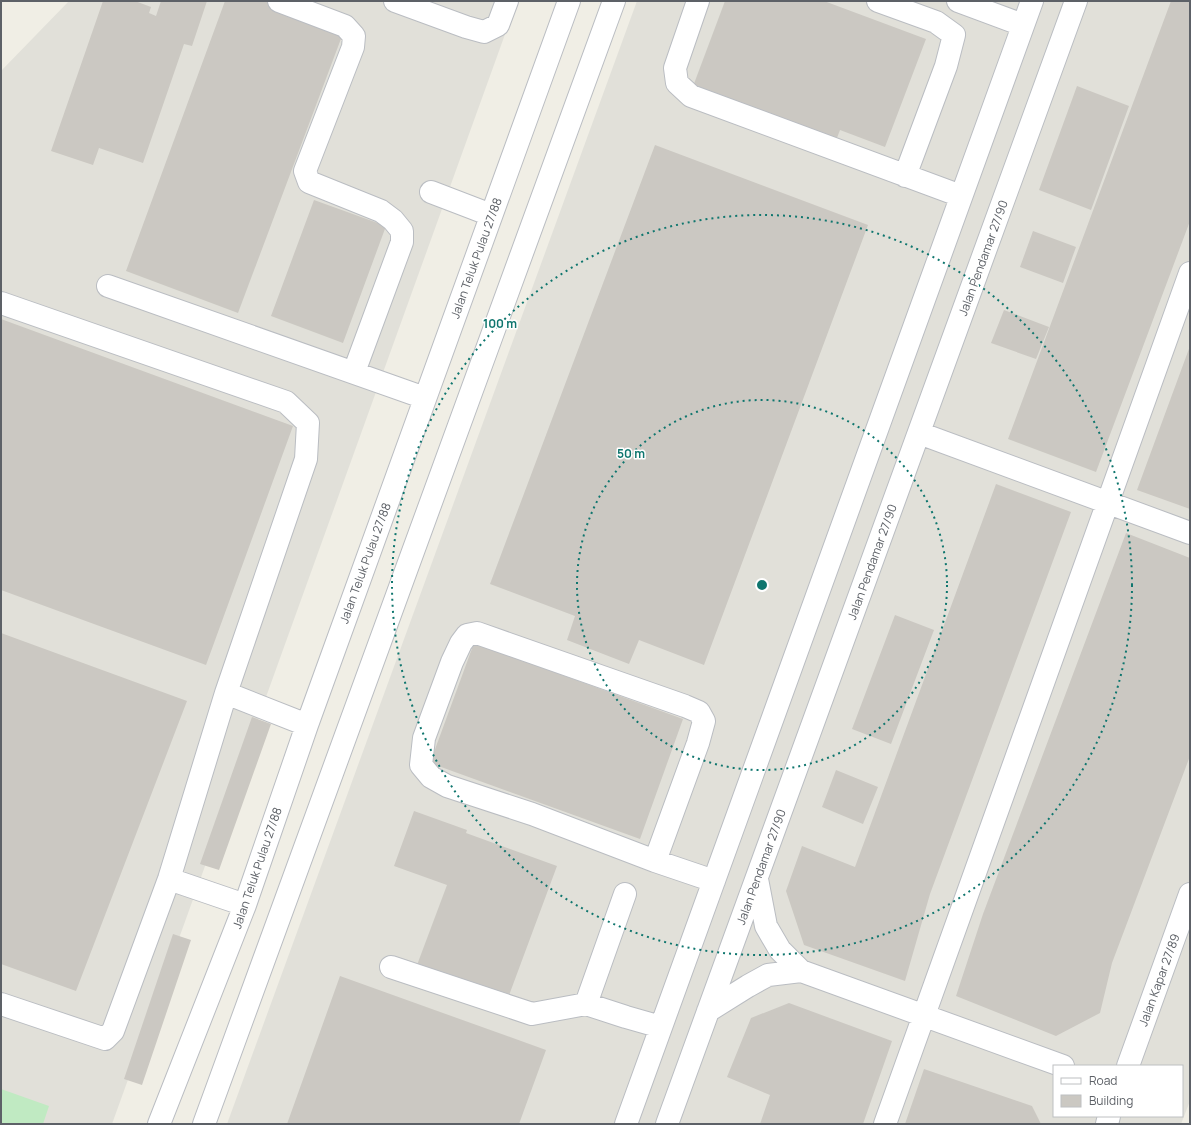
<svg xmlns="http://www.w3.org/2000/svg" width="1191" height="1125" font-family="Manrope,sans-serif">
<rect width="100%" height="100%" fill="#f0eee5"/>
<!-- industrial -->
<path fill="#e1e0d9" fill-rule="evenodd" d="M69,1H517L112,1124H1V71Z
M637,1H1190V1101L1181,1124H227ZM1054,1066H1182V1116H1054Z"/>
<!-- green -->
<path fill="#c0eac2" d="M1,1089L49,1106L43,1124H1Z"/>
<!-- building -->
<path fill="#cbc8c2" d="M103,1H135L151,7L149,13L156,16L161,1H207L192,46L184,44L143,163L99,148L93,165L51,151Z
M225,1H274L345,28L238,313L126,271Z
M725,1H824L926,39L885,147L840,130L835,143L692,89Z
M1171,1H1190V221L1096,472L1008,439Z
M1077,86L1129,106L1091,210L1039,190Z
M655,145L868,225L704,665L639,640L629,664L567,640L575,616L490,584Z
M314,200L386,226L343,343L271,316Z
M1033,231L1076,247L1063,283L1020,267Z
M1004,310L1049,327L1036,359L991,343Z
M1,319L293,426L206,665L1,590Z
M1190,346V509L1137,490Z
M996,484L1071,512L930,894L905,981L804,945L786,891L802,846L855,867Z
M1126,533L1190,558V756L1112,963L1100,1013L1056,1036L956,996L983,914Z
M895,615L934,630L891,744L852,729Z
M1,633L187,701L76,991L1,964Z
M474,643L683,719L640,839L430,763Z
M252,717L271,724L219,870L200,864Z
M836,770L878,787L863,824L822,807Z
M414,811L467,830L466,833L557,866L508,998L417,965L447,885L394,866Z
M173,934L191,940L142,1085L124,1079Z
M340,976L546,1050L519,1124H287Z
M789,1003L892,1041L863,1124H760L770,1095L727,1077L751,1018Z
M924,1069L1032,1106L1041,1124H905Z"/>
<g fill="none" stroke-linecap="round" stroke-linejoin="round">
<!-- minor casing -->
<g stroke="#babdc2" stroke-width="24">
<path id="minor" d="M279,1L345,26L354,36L353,47L305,171L309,182L381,211L393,220L402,231V242L354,372
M395,1L466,27L484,32L498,25L507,1
M698,1L675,68L677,83L691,96L961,196
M878,1L936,22L954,35L946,66L905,176
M958,1L1023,25
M431,192L491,215
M108,286L425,398
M1,303L286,402L308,423L306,459L226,693L169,879L113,1031L105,1039L1,1004
M919,433L1190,533
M226,693L307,725
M655,861L698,743L704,721L699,712L685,706L477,633L467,635L461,643L452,662L424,738L421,765L431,777L447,786L532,814L655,861L714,881
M169,879L245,905
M757,879L766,926L780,950L801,971L1063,1066
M391,967L532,1014L586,1004L626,1017L661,1027
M586,1004L625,894
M708,1011L748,986L768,975L801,971
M1128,1066L1190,894
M159,1124L245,905L307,725L569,1
M204,1124L614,1
M626,1124L1032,1
M667,1124L1076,1
M885,1124L1190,273
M1107,1124L1109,1116"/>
</g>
<!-- minor -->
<use href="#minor" stroke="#fff" stroke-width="22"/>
</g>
<!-- distance rings -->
<g fill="none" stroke="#0f766e" stroke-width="2" stroke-dasharray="2 4">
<circle cx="762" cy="585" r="185"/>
<circle cx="762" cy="585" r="370"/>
</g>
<g text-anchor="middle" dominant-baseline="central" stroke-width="3" stroke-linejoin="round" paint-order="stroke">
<!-- street labels -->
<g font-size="12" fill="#5d6167" stroke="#fff">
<text transform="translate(476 258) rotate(-70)">Jalan Teluk Pulau 27/88</text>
<text transform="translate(983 258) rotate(-70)">Jalan Pendamar 27/90</text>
<text transform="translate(872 562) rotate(-70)">Jalan Pendamar 27/90</text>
<text transform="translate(365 563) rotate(-70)">Jalan Teluk Pulau 27/88</text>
<text transform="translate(761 867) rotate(-70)">Jalan Pendamar 27/90</text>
<text transform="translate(257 868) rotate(-71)">Jalan Teluk Pulau 27/88</text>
<text transform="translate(1159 980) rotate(-70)">Jalan Kapar 27/89</text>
</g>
</g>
<circle cx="762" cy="585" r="6" fill="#0f766e" stroke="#fff" stroke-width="2"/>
<g font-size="12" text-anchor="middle" font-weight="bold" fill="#0f766e" stroke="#fff" stroke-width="3" stroke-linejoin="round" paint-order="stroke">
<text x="500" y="328">100 m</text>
<text x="631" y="458">50 m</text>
</g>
<!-- border -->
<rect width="1191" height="1125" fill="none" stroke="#5d6167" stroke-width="4"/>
<!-- legend -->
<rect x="1053" y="1065" width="130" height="52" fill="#ffffff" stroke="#bec0c2"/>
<rect x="1061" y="1078" width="20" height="6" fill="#ffffff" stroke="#bec0c2"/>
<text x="1089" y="1085" font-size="12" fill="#5d6167">Road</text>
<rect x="1061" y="1095" width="20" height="12" fill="#cbc8c2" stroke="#bec0c2"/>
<text x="1089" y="1105" font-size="12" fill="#5d6167">Building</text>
</svg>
